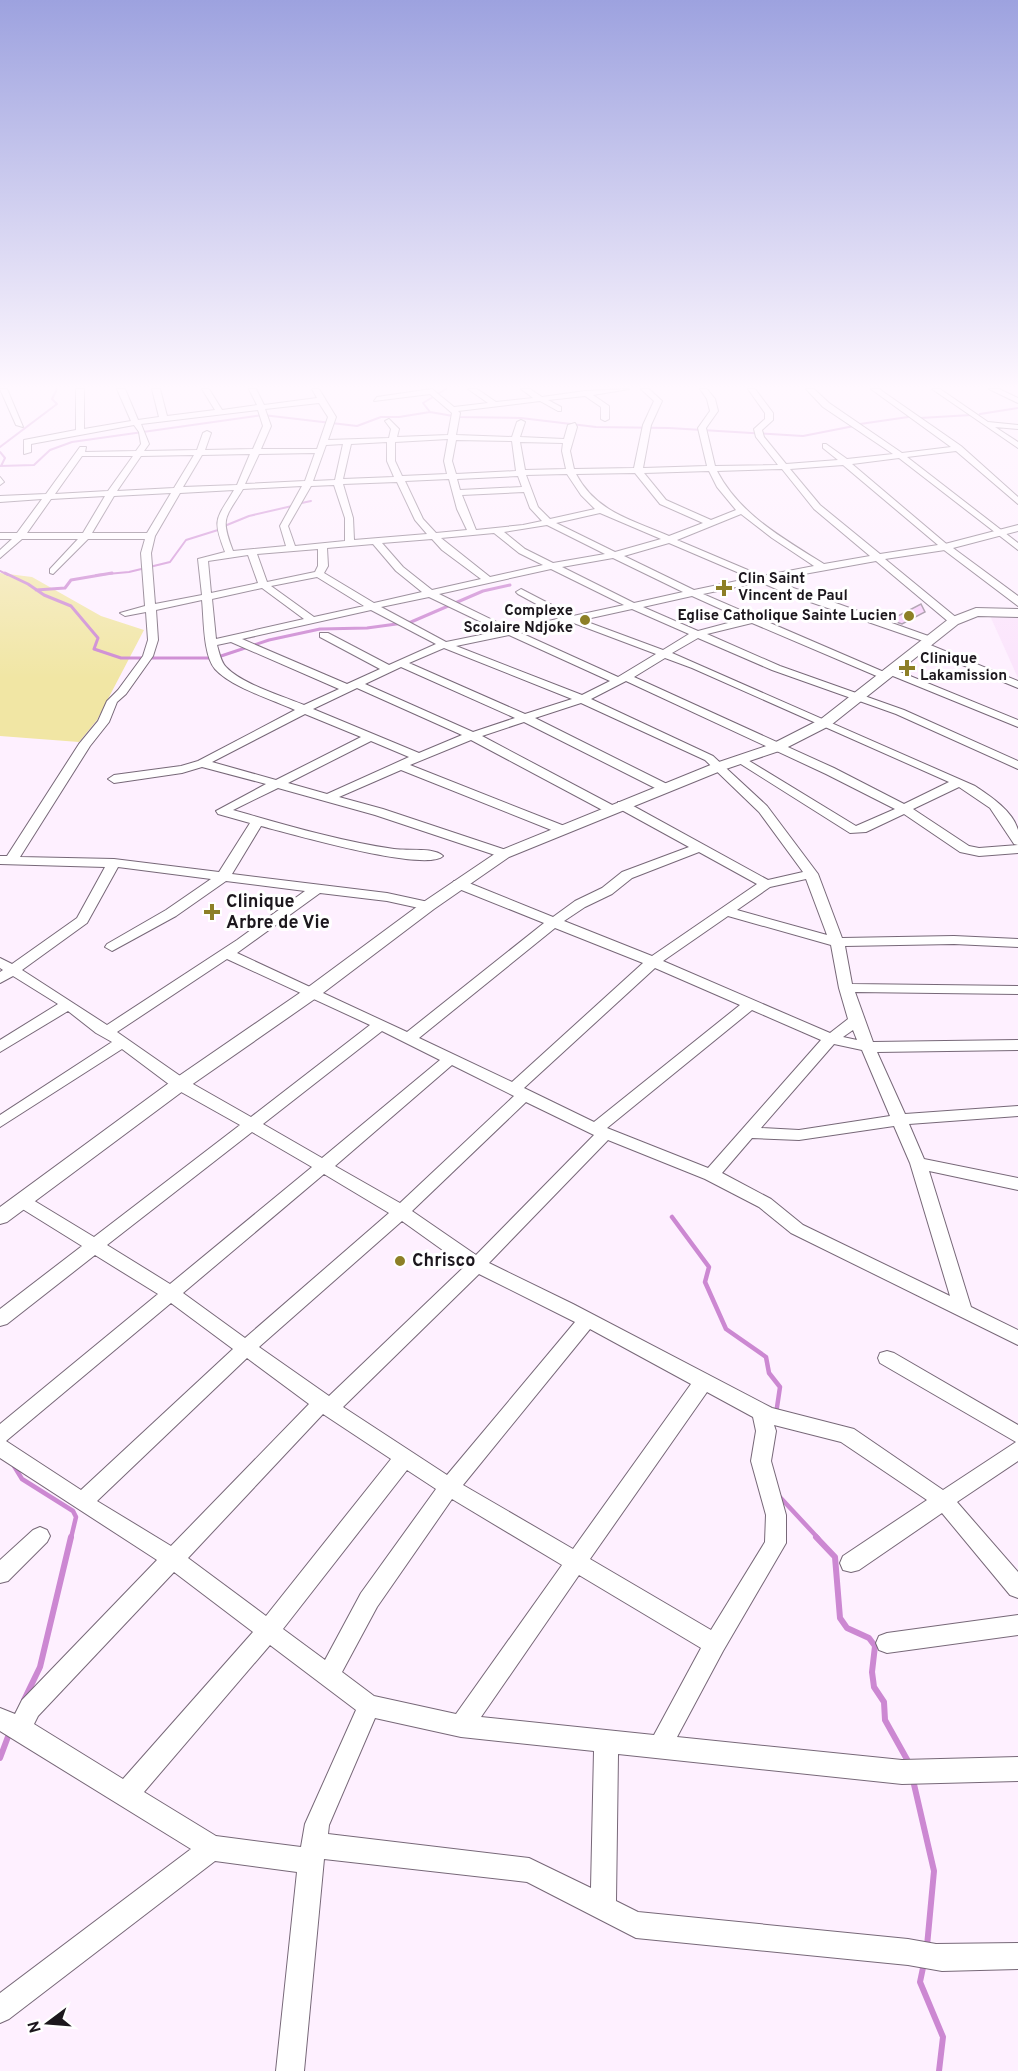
<svg xmlns="http://www.w3.org/2000/svg" width="1018" height="2071" font-family="Overpass,sans-serif">
<rect width="100%" height="100%" fill="#fef0ff"/>
<!-- built -->
<path fill="#fbe4fc" d="M993,613L1018,615V678L991,618Z"/>
<!-- green -->
<path fill="#f1e6a4" d="M0,573L32,577L101,616L144,630L97,720L79,742L0,736Z"/>
<g fill="none" stroke-linecap="round" stroke-linejoin="round">
<!-- stream-far3 -->
<path stroke="#cc88d2" stroke-width="2" d="M430,412L423,403L446,389
M980,414L1018,408
M920,418L971,415
M860,424L908,417
M0,447L57,404L52,399L57,389
M0,452L5,458L1,466
M0,466L34,465L50,450L72,442L263,415L357,426L381,417H399L430,412L459,417L521,418L596,427L669,428L803,436L854,426
M297,504L311,501
M222,527L249,516L292,506
M0,571L8,575
M96,575L129,572L170,562L186,540L218,530"/>
<!-- stream-far2 -->
<path stroke="#cc88d2" stroke-width="3" d="M5,573L28,584L44,595L71,606L98,638L94,649L121,658H215L269,640L320,629L367,628L411,622L483,591L510,585
M36,590L65,588L71,580L112,573"/>
<!-- stream-far1 -->
<path stroke="#cc88d2" stroke-width="4.5" d="M672,1217L709,1267L705,1282L726,1329L766,1357L769,1373L780,1387L776,1414
M14,1466L22,1479L73,1511L76,1517L71,1538
M778,1495L818,1538"/>
<!-- stream -->
<path stroke="#cc88d2" stroke-width="6" d="M816,1537L835,1557L840,1618L847,1628L869,1638L875,1646L872,1672L874,1687L884,1702L885,1720L909,1763
M24,1700L40,1667L71,1537
M0,1758L9,1734
M913,1780L934,1871L927,1946
M924,1963L920,1982L943,2037L939,2071"/>
</g>
<!-- building -->
<path fill="#f8cdfb" stroke="#9b8b9c" stroke-width="1.5" d="M921,604L925,612L902,624L890,620Z"/>
<g fill="none" stroke-linecap="round" stroke-linejoin="round">
<!-- minor casing -->
<g stroke="#776878" stroke-width="2">
<path id="minor" d="M0,389H7L23,427L16,425Z
M76,389H84V429L131,421L117,389H125L138,420L159,417L152,389H160L167,416L215,410L202,389H209L222,410L257,405L249,389H256L264,405L317,398L312,389H319L336,417L328,440L389,438L391,429L385,421L389,419L399,429L397,437L448,435L452,413L430,394L374,401L377,397L432,389L454,407L488,403L468,389H477L496,402L533,398L521,389H530L542,397L585,391L629,389L593,395L609,406V419L605,421L601,419V407L585,396L548,400L561,407V411H558L540,401L458,411L460,413L456,435L512,437L517,422L521,420L525,422L520,437L564,439L568,425L575,423L577,427L570,451L574,469L634,468L643,425L654,401L641,389H649L662,401L651,425L643,468L707,466L698,428L710,411L707,399L700,389H707L715,399L718,411L706,428L715,466L778,465L756,437L754,429L765,419V413L748,389H755L773,413V420L762,430L764,437L786,464L838,460L823,448V444H826L847,459L893,454L823,407L806,389H814L829,403L902,453L951,447L871,389H879L961,446L1018,497V504L956,451L907,457L1018,543V550L899,458L852,464L950,547L945,550L885,559L958,619V623H950L876,561L771,580L934,638V642H926L790,595L760,582L703,594L884,672L885,669H893L1018,720V727L888,674L887,677H879L752,623L707,634L780,666L904,710L1018,761V769L896,714L772,670L698,638L672,653L975,786C990,796 1013,811 1018,830C1018,834 1018,841 1018,845L1014,844L990,808L959,787L913,809L969,846L979,848L1018,845V853L979,856L960,852L904,814L866,832L850,833L736,761L742,757L746,759L856,826L895,809L826,774L626,681L591,699L713,756L767,806L818,874L842,938L954,936L1018,939V947L954,944L845,946L852,984L1018,986V994L855,992L873,1042L1018,1040V1050L877,1052L905,1114L1018,1106V1116L909,1124L924,1159L1018,1178V1190L929,1171L971,1307L1018,1330V1345L791,1233L759,1207L705,1179L608,1140L489,1263L573,1304L772,1408L854,1429L943,1490L1016,1442L880,1363L878,1358L880,1353L887,1351L894,1353L1018,1425V1461L957,1502L1018,1572V1598L1010,1595L942,1513L859,1570L851,1572L843,1570L840,1563L843,1556L927,1500L841,1442L774,1425L776,1431L771,1461L786,1515V1543L723,1651L677,1737L902,1760L1018,1757V1781L902,1784L618,1754L616,1901L638,1912L908,1939L936,1944L1018,1943V1969L942,1971L908,1965L636,1938L527,1882L324,1859L304,2071H276L297,1872L215,1861L9,2019L0,2023V1993L191,1849L0,1731V1708L15,1714L22,1700L157,1560L0,1458V1424L158,1294L95,1255L7,1324L0,1326V1309L82,1246L16,1205L14,1201L16,1197H28L94,1237L240,1125L174,1088L122,1049L0,1127V1115L112,1042L96,1033L68,1011L0,1052V1040L58,1004L13,976L0,983V972L3,970L0,968V958L12,964L77,918L105,867L0,864V856H7L79,744L98,721L107,701L118,690L143,656L148,640L146,612L125,616L120,613L145,606L141,553L145,539H88L53,574L50,573V569L78,539H22L0,558V550L12,539H0V533H17L42,499L0,502V496L46,494L80,447H86L85,452L136,451L141,444L139,432L134,425L31,444V452L24,454V440L76,430ZM319,403L328,417L317,449H261L271,426L265,409ZM258,410L263,426L253,449L205,450L211,433L207,431L203,433L197,450L144,451L149,444L141,424ZM448,439L444,461L447,474L402,476L395,461V442ZM456,440L512,441L516,471L456,474L452,461ZM387,442V461L394,477L343,479L351,444ZM520,442L563,443L562,451L566,469L525,470ZM343,444L335,480L313,481L326,445ZM315,453L305,481L245,484L259,454ZM250,454L237,485L183,487L202,455ZM194,455L174,488L117,491L141,456ZM82,456H133L108,491L55,494ZM843,465L938,545L880,554L820,505L790,469ZM782,469L814,509L870,556L824,564C783,538 740,515 717,471ZM709,471L717,487L736,510L711,520L666,500L644,473ZM635,473L660,504L703,523L669,536C632,520 596,512 576,474ZM567,474L581,495L595,509L550,519L538,507L526,475ZM518,476L522,487L460,490L457,479ZM449,479L457,509L467,530L436,533L423,519L405,481ZM397,482L415,520L427,534L354,540L353,518L343,484ZM334,485L345,518V541L295,546L288,526L311,486ZM302,486L280,526L286,546L233,551C220,517 225,519 243,489ZM234,490C216,520 212,518 225,552L198,559L202,595L155,604L151,553L155,536L180,493ZM524,492L530,508L542,521L523,525L476,530L462,495ZM171,493L147,533H92L114,496ZM105,496L83,533H27L51,499ZM600,513L661,539L615,552L556,523ZM741,514L772,538L814,566L762,576L677,540ZM547,525L605,554L553,563L525,549L504,532ZM494,533L519,553L543,565L490,577L441,538ZM432,539L442,550L481,579L432,590L403,567L382,543ZM669,543L751,578L694,590L624,556ZM373,544L396,571L422,592L374,603L324,573L328,566L327,548ZM318,549V566L315,572L267,582L257,554ZM248,555L258,583L211,593L208,561ZM613,558L683,592L634,603L562,567ZM551,569L624,605L573,616L521,589L516,592L518,594L562,618L511,629L439,594ZM317,577L364,606L314,617L271,586ZM262,588L304,619L216,639L212,599ZM692,596L743,619L698,631L643,607ZM429,597L500,631L446,642L381,607ZM202,600C204,619 203,655 215,669C231,687 273,700 295,710L198,761L181,766L114,775L108,779L114,783L182,773L202,767L266,784L216,811L218,814L250,823L219,872L114,859L20,857L90,746L109,722L117,702L126,694L153,656L158,640L156,610ZM632,609L689,634L663,650L582,620ZM371,610L436,644L389,665L328,633H320V637L380,669L347,684L242,639ZM571,622L656,654L618,677L521,633ZM509,635L610,681L582,695L456,646ZM231,642L339,689L304,705C282,696 242,684 226,667C221,662 219,652 217,645ZM444,648L572,699L525,714L409,663ZM665,658L692,668L949,782L904,804L834,768L634,677ZM401,667L515,718L473,732L365,684ZM357,688L462,735L419,753L313,709ZM581,703L705,760L759,812L803,872L768,880L626,802H618V808L689,847L622,872L602,888L575,901L553,917L464,881H454L452,884L454,887L544,923L407,1032L237,953L320,893L387,901L428,910L435,906L433,903L387,893L232,874L261,826C288,833 426,873 443,856C434,847 408,851 394,849C339,841 286,825 233,810L278,788L375,815L504,858L510,854L509,851L383,809L339,797L401,770L559,833H567L569,830L567,827L410,765L471,740L608,813H616L618,810L616,807L482,736L524,722L661,791H669V785L535,718ZM305,714L361,737L276,780L212,762ZM371,741L409,757L327,794L288,783ZM699,852L757,884L652,956L564,921L585,907L612,894L632,878ZM118,867L211,879L166,910L107,944L105,947L112,951L176,916L226,881L305,891L237,940L107,1025L22,970L87,923ZM806,879L827,935L737,910L770,887ZM728,916L831,945L839,988L848,1019L830,1033L663,961ZM555,928L643,963L512,1082L419,1038ZM227,959L370,1025L251,1117L186,1080L117,1032ZM655,968L740,1005L594,1122L524,1088ZM752,1010L821,1040L708,1168L607,1128ZM853,1030L857,1040L843,1037ZM382,1031L440,1060L322,1158L263,1124ZM834,1044L862,1050L890,1116L799,1130L761,1128ZM452,1065L514,1096L400,1203L335,1166ZM526,1102L594,1135L476,1255L412,1211ZM894,1126L910,1163L950,1296L803,1225L771,1199L722,1173L752,1138L799,1140ZM252,1132L312,1167L170,1284L107,1245ZM324,1174L389,1213L245,1338L183,1293ZM402,1221L465,1266L329,1396L259,1347ZM479,1274L575,1322L447,1475L343,1407ZM171,1303L233,1349L81,1490L6,1441ZM590,1329L691,1384L573,1549L463,1485ZM247,1358L309,1404L171,1546L97,1501ZM707,1392L753,1417L756,1431L751,1461L766,1515L765,1542L711,1630L590,1559ZM323,1414L391,1459L266,1616L188,1558ZM407,1470L436,1489L361,1593L325,1660L283,1629ZM452,1499L562,1565L456,1714L374,1696L342,1672L377,1607ZM174,1572L253,1632L123,1779L34,1724L38,1716ZM579,1575L701,1648L654,1735L481,1717ZM270,1645L356,1710L305,1824L301,1847L216,1836L144,1792ZM375,1718L461,1737L594,1751L591,1888L529,1858L328,1834L329,1825Z
M932,389H940L988,422L1018,425V429L995,427L1018,442V448Z
M989,389H999L1018,398V403Z
M0,477L4,482L0,485Z
M923,642L1018,681V688L919,647V643Z
M40,1527L47,1530L50,1536L47,1542L8,1581L0,1583V1560L33,1530Z
M1018,1615V1635L887,1653L879,1650L876,1643L879,1636L887,1633Z"/>
</g>
<!-- tertiary casing -->
<g stroke="#776878" stroke-width="2">
<path id="tertiary" d="M1018,525V531L953,548L1018,596V606L940,547L941,545Z
M976,608L1018,609V617L978,616L958,624L831,725L782,750L723,770L509,857L434,909L319,996L187,1088L7,1222L0,1224V1207L173,1080L307,988L422,903L499,851L713,764L772,744L821,719L950,618Z"/>
</g>
<!-- minor -->
<use href="#minor" fill="#fff" fill-rule="evenodd"/>
<!-- tertiary -->
<use href="#tertiary" fill="#fff" fill-rule="evenodd"/>
</g>
<!-- sky -->
<linearGradient id="sky" x2="0" y2="1"><stop stop-color="#9da2df"/><stop offset="0.57" stop-color="#fff8ff"/><stop offset="1" stop-color="#fff8ff" stop-opacity="0"/></linearGradient>
<rect width="1018" height="679" fill="url(#sky)"/>
<!-- markers -->
<g fill="#8d7f26" stroke="#fff" stroke-width="2">
<path d="M721 579h6v6h6v6h-6v6h-6v-6h-6v-6h6z"/>
<circle cx="909" cy="616" r="6"/>
<circle cx="585" cy="620" r="6"/>
<path d="M904 659h6v6h6v6h-6v6h-6v-6h-6v-6h6z"/>
<path d="M209 903h6v6h6v6h-6v6h-6v-6h-6v-6h6z"/>
<circle cx="400" cy="1261" r="6"/>
</g>
<g text-anchor="middle" dominant-baseline="central" stroke-width="6" stroke-linejoin="round" paint-order="stroke">
<!-- far-poi labels -->
<g font-size="15" font-weight="bold" fill="#1c171d" stroke="#fff" text-anchor="start">
<text x="738" y="579">Clin Saint<tspan x="738" dy="17">Vincent de Paul</tspan></text>
<text x="573" y="611" text-anchor="end">Complexe<tspan x="573" dy="17">Scolaire Ndjoke</tspan></text>
<text x="897" y="616" text-anchor="end">Eglise Catholique Sainte Lucien</text>
<text x="920" y="659">Clinique<tspan x="920" dy="17">Lakamission</tspan></text>
</g>
<!-- poi labels -->
<g font-size="18" font-weight="bold" fill="#1c171d" stroke="#fff" text-anchor="start">
<text x="226" y="902">Clinique<tspan x="226" dy="21">Arbre de Vie</tspan></text>
<text x="412" y="1261">Chrisco</text>
</g>
</g>
<!-- north arrow -->
<g transform="translate(48 2023) rotate(254)" stroke="#ffffff" stroke-width="4.5" paint-order="stroke">
<path d="M0-4.5L10 22L0 15L-10 22Z" fill="#1c171d"/>
<text y="-9" font-size="16" font-weight="bold" text-anchor="middle" fill="#1c171d">N</text>
</g>
</svg>
